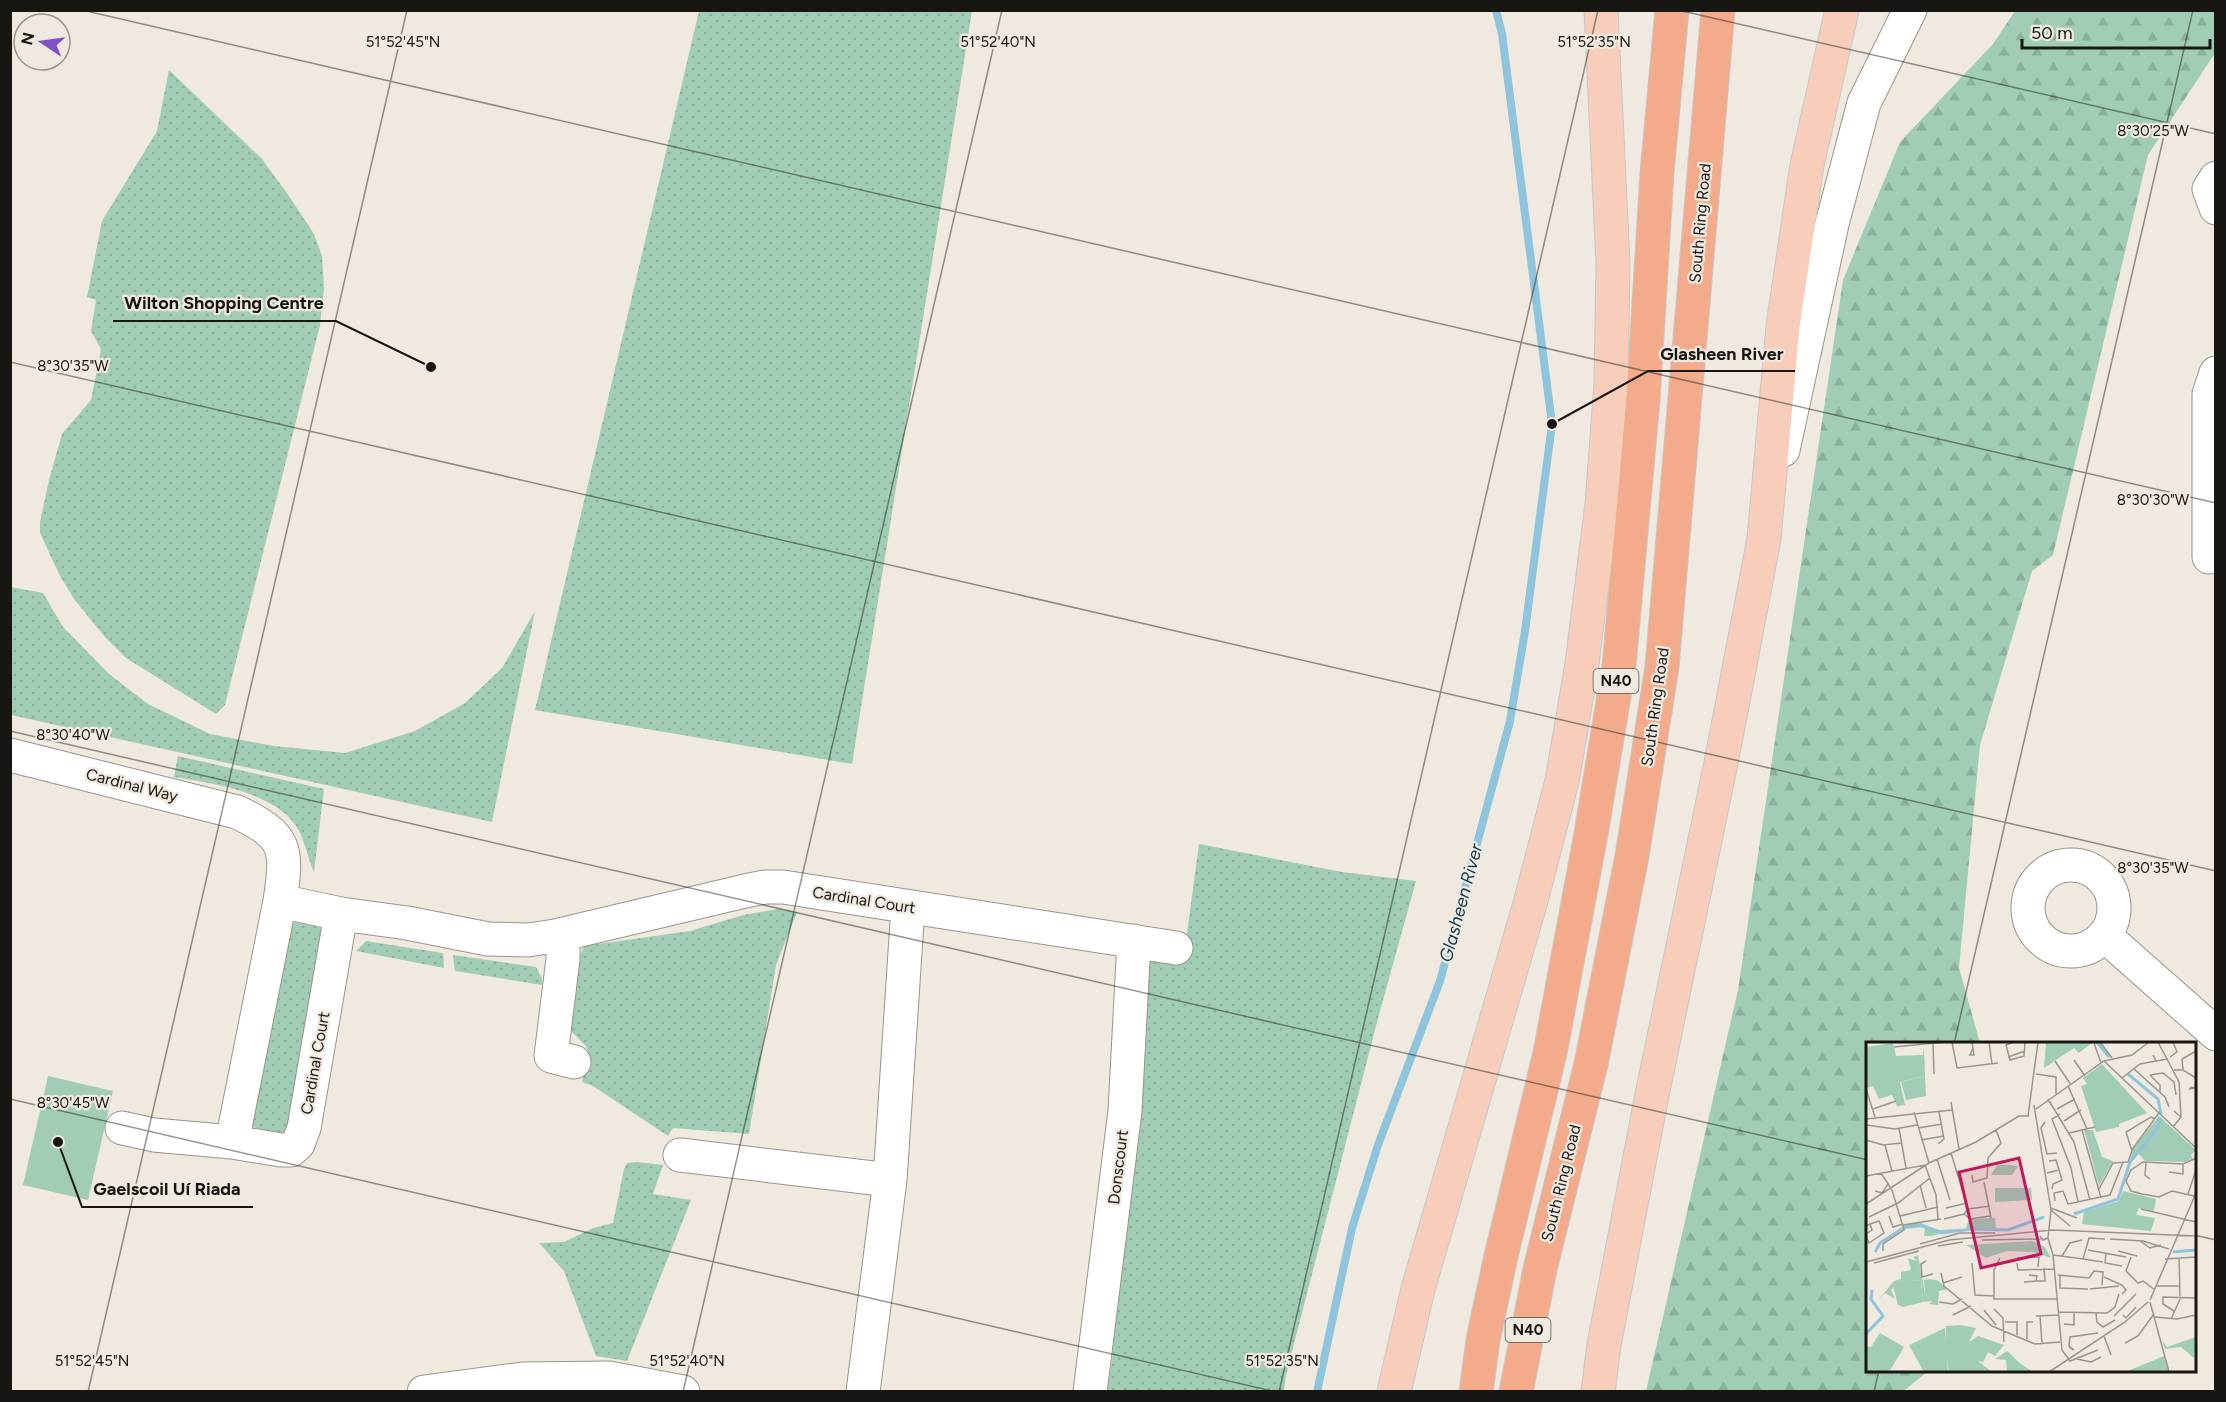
<svg xmlns="http://www.w3.org/2000/svg" width="2226" height="1402" font-family="Figtree,sans-serif">
<defs>
<pattern id="grass-dots" width="8" height="8" patternUnits="userSpaceOnUse" patternTransform="scale(1.5)"><rect width="8" height="8" fill="#a1cdb6"/><path d="M2 2h.1M6 6h.1" fill="none" stroke="#8aaf9c" stroke-width="1.8" stroke-linecap="round"/></pattern>
<pattern id="forest-firs" width="22" height="20" patternUnits="userSpaceOnUse" patternTransform="scale(1.5)"><rect width="22" height="20" fill="#a1cdb6"/><path d="M5 1l3.5 6h-7zM16 11l3.5 6h-7z" fill="#8aaf9c"/></pattern>
</defs>
<rect width="100%" height="100%" fill="#f0e9e0"/>
<!-- grass -->
<path fill="url(#grass-dots)" d="M699,11H972L852,764L535,710Z
M169,70L262,159L289,196L314,234L322,256L324,288L320,325L225,705L216,714L126,658L105,637L74,599L60,576L40,533V522L49,480L62,434L91,400L101,349L91,331L96,300L87,297L102,221L157,131Z
M11,587L43,593L63,627L109,674L148,704L210,734L274,746L345,753L415,731L465,703L502,668L535,611L492,822L11,715Z
M178,756L324,789L314,872C308,859 305,841 298,829C277,792 211,783 174,777Z
M1199,844L1342,872L1416,881L1377,1022L1286,1375L1284,1391L1107,1392L1112,1361L1144,957L1183,963Z
M778,909L797,912L776,965L749,1134L673,1128L668,1136L593,1086L582,1082L588,1053L586,1046L569,1029L578,960L584,946L690,931L743,915Z
M294,922L317,926L326,930L288,1132C275,1137 258,1133 248,1122L289,930Z
M366,941L443,953L444,968L356,951Z
M453,955L536,967L542,979V985L455,971Z
M637,1162L663,1165L653,1194L691,1200L627,1361L596,1356L564,1271L539,1243L564,1242L593,1228L613,1223L624,1169L627,1163Z"/>
<!-- forest -->
<path fill="url(#forest-firs)" d="M2015,11H2215V53L2148,155L2053,555L2032,571L1980,745L1959,968L1980,1043L1868,1044V1370L1928,1371L1904,1391H1646L1738,990L1843,280L1900,142L1993,44Z"/>
<!-- pitch -->
<path fill="#a1cdb6" d="M48,1076L113,1091L88,1200L23,1185Z"/>
<g fill="none" stroke-linecap="round" stroke-linejoin="round">
<!-- stream -->
<path stroke="#8ec5dc" stroke-width="8" d="M1317,1392L1352,1228L1378,1145L1440,981L1510,721L1525,631L1552,424L1502,34L1496,10"/>
<!-- minor casing -->
<g stroke="#9b948c" stroke-width="35">
<path id="minor" d="M2216,178L2209,189L2216,208
M1783,450L1832,224L1864,103L1910,10
M2209,557V394L2216,373
M10,755L237,812C287,836 288,848 280,901L341,914L304,1128L298,1144L291,1150H281L232,1142L154,1135L122,1128
M2028 908a43 43 0 1 1 86 0a43 43 0 1 1-86 0Z
M341,914L407,923L488,939L528,940L555,936L745,891L765,887H783L1176,948
M2104,935L2216,1034
M555,936L563,948V959L551,1056L574,1062
M232,1142L280,901
M680,1155L890,1180
M424,1392L523,1379L609,1378L683,1392
M863,1392L890,1180L908,907
M1090,1392L1125,1111L1134,941"/>
</g>
<!-- major casing -->
<g stroke="#c8c7c6" stroke-width="35">
<path id="major" d="M1394,1392L1418,1289L1530,904L1562,781L1582,664L1602,504L1611,383L1613,264L1601,10
M1598,1392L1604,1345L1652,1095L1721,763L1764,539L1783,326L1807,165L1842,10"/>
</g>
<!-- highway casing -->
<g stroke="#c8c7c6" stroke-width="35">
<path id="highway" d="M1476,1392L1483,1340L1501,1256L1550,1053L1591,834L1619,666L1643,400L1657,173L1672,10
M1516,1392L1540,1269L1591,1064L1632,856L1662,667L1718,10"/>
</g>
<!-- minor -->
<use href="#minor" stroke="#fff" stroke-width="33"/>
<!-- major -->
<use href="#major" stroke="#f8cdba" stroke-width="33"/>
<!-- highway -->
<use href="#highway" stroke="#f4ab8c" stroke-width="33"/>
</g>
<!-- ticks -->
<path fill="none" stroke="#181613" stroke-width="1.5" stroke-opacity="0.45" d="M82,10L2216,503M1678,10L2216,134M10,362L2216,871M10,731L1868,1160M1954,1044L2193,10M10,1099L1276,1392M2194,1235L2216,1240M88,1392L407,10M683,1392L1002,10M1279,1392L1598,10M1874,1392L1879,1370"/>
<g text-anchor="middle" dominant-baseline="central" stroke-width="4.5" stroke-linejoin="round" paint-order="stroke">
<!-- shield labels -->
<g fill="#f0e9e0" stroke="#595550" stroke-width="1.5">
<rect x="1593.5" y="669" width="45" height="24" rx="4.5"/>
<rect x="1505.5" y="1318" width="45" height="24" rx="4.5"/>
</g>
<g font-size="15" font-weight="bold" fill="#181613">
<text x="1616" y="681">N40</text>
<text x="1528" y="1330">N40</text>
</g>
<!-- street labels -->
<g font-size="16" fill="#181613" stroke="#f0e9e0">
<text transform="translate(1700 223) rotate(-85)">South Ring Road</text>
<text transform="translate(1655 707) rotate(-82)">South Ring Road</text>
<text transform="translate(132 785) rotate(14)">Cardinal Way</text>
<text transform="translate(864 900) rotate(9)">Cardinal Court</text>
<text transform="translate(315 1063) rotate(-80)">Cardinal Court</text>
<text transform="translate(1118 1167) rotate(-83)">Donscourt</text>
<text transform="translate(1561 1183) rotate(-76)">South Ring Road</text>
</g>
<!-- water labels -->
<g font-size="18" font-style="italic" fill="#0b3c4d" stroke="#f0e9e0">
<text transform="translate(1461 903) rotate(-75)">Glasheen River</text>
</g>
</g>
<!-- overview -->
<g transform="translate(1866 1042)">
<rect width="330" height="330" fill="#f0e9e0"/>
<path d="M59,34L60,54L40,58L35,40ZM218,88H227L236,115L247,119L233,144ZM131,123H145L152,124L146,133H125ZM129,146H165L166,158L129,160ZM129,176L130,186H100L103,177ZM62,237L71,238L82,247L73,249L72,263L63,262L66,259L59,252L58,238ZM55,238L57,260L37,265L32,263L27,244L31,240ZM94,283L110,286L103,300L112,294L138,303L129,314L122,310L117,320L112,319L126,330H83L81,315L82,330H58L43,303L79,286L80,300V284ZM14,291L38,305L23,330H0V304L5,305ZM330,295L328,316L315,305L299,307L296,298L301,305ZM141,309L155,322L167,330H141L140,318L129,317Z" fill="#a1cdb6"/>
<path d="M52,180L73,188L94,187L65,194H58L59,185L39,187L38,184ZM166,199L179,205L185,216L168,210L141,209L120,216L100,203ZM52,213L59,252L66,259L57,260L55,238L31,240L25,248L29,257L19,251L13,257L28,239L35,237V230L45,228L42,216L51,219L47,215ZM298,314L302,330H259Z" fill="#a1cdb6"/>
<path d="M236,22L281,71L253,82V85L230,90L215,44L221,42L217,36Z" fill="#a1cdb6"/>
<path d="M180,0H227L213,11L208,6L178,26ZM27,1L30,14L57,13L58,4L59,34L34,40L39,63L31,64L26,53L13,57L7,44L0,46V5ZM293,74L330,108L325,113L327,116L319,120L279,119L272,111L264,119L267,106Z" fill="#a1cdb6"/>
<path d="M24,3L26,17L3,21L1,6ZM29,20L32,34L8,38L6,24ZM302 105a8 8 0 1 1 16 0a8 8 0 1 1-16 0ZM257,149L290,157L288,169L273,166L270,173L289,176L285,189L216,182L218,170L253,159Z" fill="#a1cdb6"/>
<path fill="none" stroke="#8ec5dc" stroke-width="3" d="M231,0L243,15M262,32L292,57L295,72M208,172L252,157L264,120L292,86L294,75M9,210L14,201L39,185L54,183L75,191L106,187L142,188L178,175M307,210L330,208M0,292L17,274L5,257L6,248"/>
<path fill="none" stroke="#9a958e" stroke-width="1.5" d="M86,0L91,26L132,21M106,0L107,6L108,13H104L107,6M123,0L126,22M148,0L140,3L144,18L158,14L159,0M234,0L246,16M292,0L313,40L315,75M228,1L235,21M67,2L68,32M28,5L79,0M287,13L290,19L302,17M142,15L159,9M304,15L311,10L307,0M208,18L219,34M189,19L205,43M238,19L330,106M268,27L299,55L303,65M308,28H317L330,36M317,28L316,17L330,9M170,32L190,35V52M284,33L297,31L308,40L310,53M284,33L294,43V50M256,36L274,22L290,19M202,44L221,87M329,46L324,47L325,45L329,46L330,38M0,47L9,75M182,57L208,100L224,158M85,60L93,107M168,63L185,168L182,196L177,198L174,194M7,67L30,59M170,67L238,19L266,13L283,0M191,67L209,57M48,70L63,121M194,72L186,77L205,126L212,160M162,74L172,0M0,77L86,68M198,79L215,68M179,80L175,86L181,112L191,111M0,83L29,87L51,83M307,85L315,75L308,69M33,86L40,126M52,86L76,82M216,88L235,156M203,91L229,85M0,98L17,103L35,101M55,98L78,94M72,102L78,97L73,70M19,103L26,129M266,109L260,90L285,75L289,77M71,117L84,158M280,120L279,133L284,137M303,130L317,132V122M15,131L26,148L38,188L17,202V209M181,131L193,128L190,118L183,119M106,133L107,140L121,136L122,116L135,101L130,88M0,134L59,123L70,153L72,177M118,140L125,176M54,143L60,166M186,147L187,142L196,138L193,128M233,147L247,121L262,120L267,106L293,71M9,149L16,151L22,142M322,152L330,128M328,154L306,149L293,155L276,152L265,149L260,139L265,128L277,120L317,122L330,116M189,159L188,151L197,149L202,162L244,153L257,120M0,162L63,121L110,100L153,74H163M80,166L101,161M185,166L211,176M102,167L124,164M275,167L330,180M185,168L204,184M98,172L104,177L124,174M23,174L27,185L37,182M34,174L72,165M3,175L32,161L64,136M78,177L98,172L102,167L85,111M37,183L75,177M0,184L4,182L6,188L0,192M0,194L3,201L18,191L13,179L4,182M182,196L187,213L196,308L204,319L232,308M244,197L277,199L303,207M116,198L175,197M274,199L284,206L295,203M54,202L94,191H129M72,204L97,200M222,208L260,215M252,209L271,214M240,211L239,221L256,224M187,213L217,217L223,196L239,197M196,214L204,201L216,198M265,215L260,229L272,241L277,239L289,248M134,216L128,228V257H191M151,216L173,215L172,225M313,216L314,254M217,217L237,220M299,217L330,215M60,219L55,222L56,235L67,232M0,220L83,198L186,188L330,194M8,221L53,209M106,221L109,253L127,254M151,221L152,228L189,227M75,231L78,244L126,284L169,302L194,300M192,233L223,236M194,234V246L222,247M238,235L256,243L260,248L256,252M223,236L228,229L237,230L236,243M171,239H179L178,226M158,240L170,239L171,234L163,233M77,241L96,235M291,244H314M224,247L253,244M284,258L330,151M73,260L87,262L96,257M284,260L303,330M128,267L137,276L138,300M118,268L130,283M308,269L297,262V255L330,256M192,270L241,271L249,265L253,252M230,271L231,280L237,285L249,278M87,273L105,264M257,273L260,276L270,265M170,274L192,273M174,274L176,302M248,274L270,252M289,275L311,277L330,273M305,277L315,255M139,280H151V293M198,282L208,283V270M238,294L245,313M161,297V280H167M259,301L272,294L288,272M203,305L208,308L203,304L204,295L232,291M211,317L225,320L235,315M183,330L259,280L282,260"/>
<path fill="#c2185b" fill-opacity="0.15" stroke="#c2185b" stroke-width="3" d="M153,116L175,212L115,226L93,130Z"/>
<rect width="330" height="330" fill="none" stroke="#181613" stroke-width="3"/>
</g>
<g font-size="15" text-anchor="middle" fill="#181613" stroke="#f0e9e0" stroke-width="4.5" stroke-linejoin="round" paint-order="stroke">
<text x="403" y="47">51°52'45"N</text>
<text x="998" y="47">51°52'40"N</text>
<text x="1594" y="47">51°52'35"N</text>
<text x="2153" y="136">8°30'25"W</text>
<text x="73" y="371">8°30'35"W</text>
<text x="2153" y="505">8°30'30"W</text>
<text x="73" y="740">8°30'40"W</text>
<text x="2153" y="873">8°30'35"W</text>
<text x="73" y="1108">8°30'45"W</text>
<text x="92" y="1366">51°52'45"N</text>
<text x="687" y="1366">51°52'40"N</text>
<text x="1282" y="1366">51°52'35"N</text>
</g>
<!-- callouts -->
<path fill="none" stroke="#181613" stroke-width="2" d="M431 367L336 321H113M1552 424L1648 371H1795M58 1142L82 1207H253"/>
<g fill="#181613" stroke="#f0e9e0" stroke-width="2">
<circle cx="431" cy="367" r="6"/>
<circle cx="1552" cy="424" r="6"/>
<circle cx="58" cy="1142" r="6"/>
</g>
<g font-size="18" text-anchor="middle" font-weight="bold" fill="#181613" stroke="#f0e9e0" stroke-width="4.5" stroke-linejoin="round" paint-order="stroke">
<text x="224" y="309">Wilton Shopping Centre</text>
<text x="1722" y="360">Glasheen River</text>
<text x="167" y="1195">Gaelscoil Uí Riada</text>
</g>
<!-- border -->
<rect width="2226" height="1402" fill="none" stroke="#181613" stroke-width="24"/>
<!-- north arrow -->
<g transform="translate(42 42) rotate(283)"><circle r="28" fill="#f0e9e0" stroke="#9a958e" stroke-width="1.5"/>
<path d="M0-4.5L10 22L0 15L-10 22Z" fill="#8150c9"/>
<text y="-9" font-size="16" font-weight="bold" text-anchor="middle" fill="#181613">N</text>
</g>
<!-- scale -->
<path d="M2022 39v9h188v-9" fill="none" stroke="#181613" stroke-width="3"/>
<text x="2031" y="39" font-size="18" fill="#181613" stroke="#f0e9e0" stroke-width="4.5" paint-order="stroke">50 m</text>
</svg>
